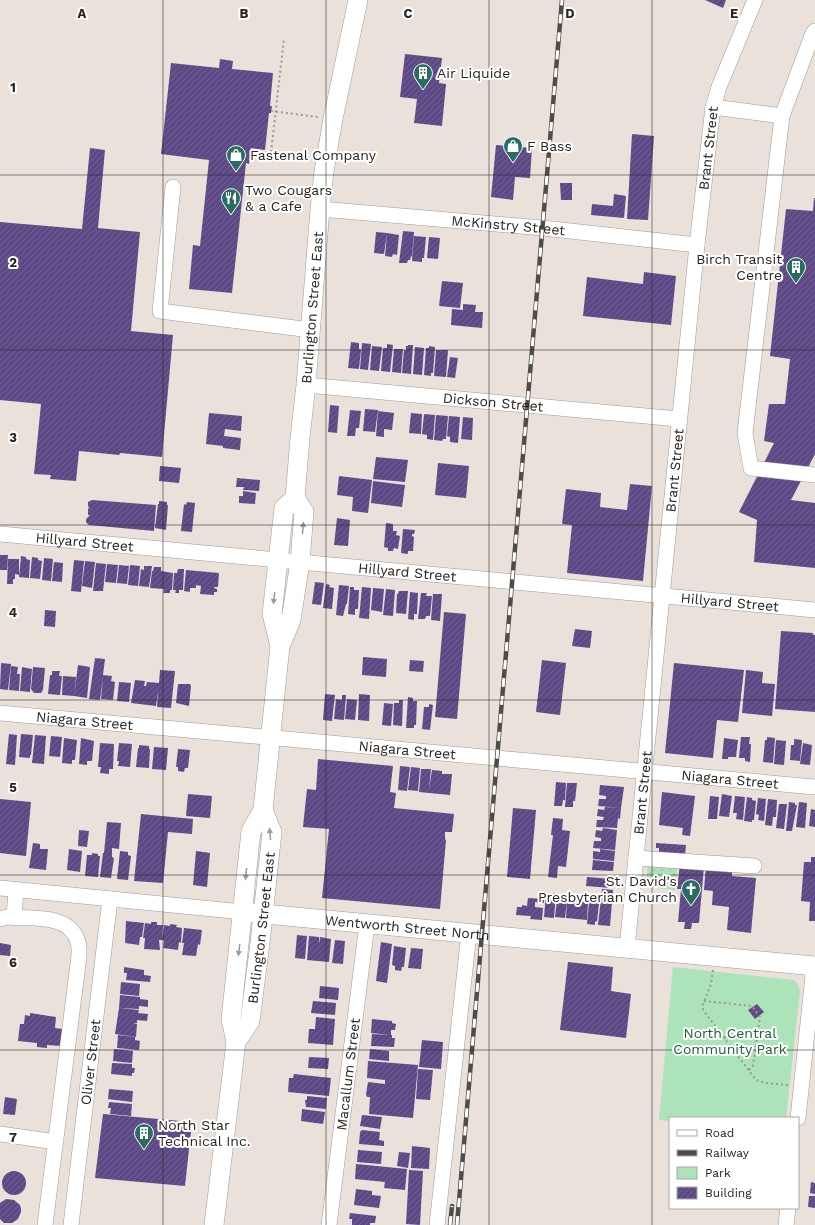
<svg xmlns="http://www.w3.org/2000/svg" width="815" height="1225" font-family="'Work Sans',sans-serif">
<defs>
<pattern id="garden-dots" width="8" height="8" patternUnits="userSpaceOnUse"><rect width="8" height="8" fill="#ace3b9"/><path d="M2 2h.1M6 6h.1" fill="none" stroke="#94c39f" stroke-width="1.8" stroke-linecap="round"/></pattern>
<pattern id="building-hatch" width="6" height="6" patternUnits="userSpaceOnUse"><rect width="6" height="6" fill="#5e4987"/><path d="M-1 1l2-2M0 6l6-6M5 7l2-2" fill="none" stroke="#716092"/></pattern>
</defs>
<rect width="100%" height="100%" fill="#e9e1da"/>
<!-- green -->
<path fill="#ace3b9" d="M673,967L794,980L798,985L800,991L786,1118H670V1121L659,1120Z"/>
<!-- garden -->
<path fill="url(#garden-dots)" d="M648,862L678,865L675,890L646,887Z"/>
<!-- building -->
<path fill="url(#building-hatch)" d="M705,0H726L723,8Z
M405,54L442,58L439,83L446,84L442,126L414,123L417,99L400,97Z
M220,59L233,61L232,69L273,73L270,106H272L271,113H269L265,150L251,148L249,164L246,163L232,293L189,289L193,245L200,246L209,160L161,154L171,63L219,68Z
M632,134L654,136L648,220L627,219Z
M496,145L532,148L530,178L515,177L513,200L491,197Z
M90,148L105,150L98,228L140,232L131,331L173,335L162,457L120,453L119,455L79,451L76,481L50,479L51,475L34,474L41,404L0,400V222L82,229Z
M560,183H572V200H561Z
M614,194L626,196L624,218L591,215L592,204L613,206Z
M814,198H815V454L791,500L815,503V568L754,562L757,520L739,512L774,443L764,441L769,404H785L790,359L770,356L786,209L813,211Z
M403,231L414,232L412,257L411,256L410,260H408L407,263H399Z
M376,232L387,233L384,254L374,253Z
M387,233L399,235L397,255L393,254L392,257L385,256Z
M414,236L426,237L424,258H422V262L412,261Z
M429,237L440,238L438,259L427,258Z
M644,272L676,276L671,325L583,316L587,277L643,284Z
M442,281L463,283L460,308L439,306Z
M463,304L476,305L475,312H483L482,328L451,325L452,309L463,310Z
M351,342L359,343V349L361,350L359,369L348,368Z
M362,343L371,344L368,370L360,369Z
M387,344L393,345L390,372L381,371L383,348H387Z
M408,345H413L411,374L402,373L404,350H406V346H408Z
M372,346L382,347L379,371L370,370Z
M429,346L435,347L433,373H431V376L424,375L426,348H429Z
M415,347L424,348L422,375L413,374Z
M394,349H403L401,373L392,372Z
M436,350H448L446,377L434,376Z
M450,357L458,358L455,378L447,377Z
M330,405L339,406L337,433L328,432Z
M365,409L378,410L375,432L363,431Z
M350,410L361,411L359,428H356L355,436H347Z
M378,411L394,413L392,430L384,429V437L376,436Z
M209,413L242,416L241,431L225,429L224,436L241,438L240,450L223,448V446L206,444Z
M411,413L422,414L421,434L409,433Z
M424,414L435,415L433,440L427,439V435L422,434Z
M436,415L448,416L446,439H443L442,441L434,440Z
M449,416L460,417L458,443L450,442V437L447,436Z
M463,417L473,418L472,440L461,439Z
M376,457L408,460L405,482L373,479Z
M438,463L469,466L466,498L435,495Z
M160,466L181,468L179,483L159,481Z
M339,476L372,480L368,513L352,511L353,497L337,495Z
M237,478L260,480L259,491L243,490L244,487H236Z
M373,481L405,485L402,507L371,503Z
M630,484L652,486L643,581L567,573L572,525L562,524L566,489L601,493L600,507L627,510Z
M243,491L256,493L255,504L239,503V496H243Z
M92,500L156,505L154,531L89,525L86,522V519L90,515H88V508L90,509L88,506V502Z
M159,501L167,502V505H168L166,530L155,528L158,504H159Z
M187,502L195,503L192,532L181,531L184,504L186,505Z
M337,518L350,520L348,546L334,545Z
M386,523L393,524V531H397L396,535L400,536L398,549L394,548L393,551H388V548L384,547Z
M403,529L415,530L414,534H412V536L414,537L413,551H408V554L401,553Z
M0,555H8L7,570H0Z
M21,556L26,557V559L30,560L29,578L19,577Z
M32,557L38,558V560L42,561L40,579L30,578Z
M44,558L53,559L51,581L42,580Z
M8,559H19V575L15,574V579H13V584H7Z
M74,560L84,561L81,592L71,591Z
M85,561L95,562L92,588L82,586Z
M54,562L63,563L62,582L52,581Z
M96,563L106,564L103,591H93Z
M107,564L118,565L116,583L105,582Z
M119,565L129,566L127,584L117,583Z
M130,565L140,566L138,586L128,585Z
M144,566H152L149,587L139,586L141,569L144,570Z
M154,567H161V571L173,573L172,590H170V593H163L164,589L150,588L152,571H153Z
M178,569H184L183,590H179V593H175L176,590H173L174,573H177Z
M186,570L219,573L218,587H214V588L217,589V592H214V595L200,594L201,586L196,585V588H190V592L184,591Z
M315,582L324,583L321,605L312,604Z
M326,584L330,585L329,587L334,588L332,609L323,608Z
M339,585L349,586L347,604H346L343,616L336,615Z
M350,587H354V590H359L358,609H355V615L348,614Z
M362,587L371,588L369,619L359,618Z
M373,588L384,589L382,612L371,610Z
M386,589L395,590L393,616L383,615Z
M399,591H408L406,614L396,613L397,594H398Z
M410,592L418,593L417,614H414V620L408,619Z
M421,593H427L426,596H432L430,616H426L425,619H418Z
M433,594H442L440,621L431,620Z
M45,610L56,611L55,627L44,626Z
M444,612L466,614L457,719L435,717Z
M575,629L592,631L590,648L572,646Z
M781,631L813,633V635H815V712L775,709Z
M363,657L387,659L386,677L362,675Z
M95,658L105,659L103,675L112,676L111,681L115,682L113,700L101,699L103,677L100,700L89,699Z
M410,660L424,661L423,672L409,671Z
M542,660L566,663L560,715L536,712Z
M1,663L11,664L8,690L0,689Z
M674,663L744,670L738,722L717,720L713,758L665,753Z
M78,665L90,667L87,698L74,696Z
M11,666L18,667L17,674H20L19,691L9,690Z
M22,667L32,669L30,692L20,691Z
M33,667L45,668L43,690L41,693H34L31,689Z
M160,670L175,671L171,708L157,707L158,691L156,706L131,703L135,680L145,681L144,686H146L147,682L159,683Z
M746,670L763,672L762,683L775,684L772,716L742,713Z
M52,671H60L59,676H62L60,695L48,694L50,675H52Z
M63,676L76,677L74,696L62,695Z
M119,682L131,683L129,702L117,701Z
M178,684H190L191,686L189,706L176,703Z
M325,694L335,695L332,721L323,720Z
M359,694L370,695L369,721L358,720Z
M342,695H346L344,720L334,719L336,699L342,700Z
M408,697L413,698V701H417L416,725H414V728H406Z
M347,699L357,700L355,720L345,719Z
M399,700H403L402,726L393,725L394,703H399Z
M384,703L393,704L391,726L382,725Z
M429,704L433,705L430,730L422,729L424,707H429Z
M9,734L17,735L15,765L6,764Z
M21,734L33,735L31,755H30V758L19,757Z
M35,735L46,736L44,764L32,763Z
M51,736L62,737L60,757L49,756Z
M741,737H750L749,744H751L750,762L745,761V758H739Z
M767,737L775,738L773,763L763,762L765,740H767Z
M64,738L77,740L75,760H72V764L62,763Z
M81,738L94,741L92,761H87V765L79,764Z
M724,738L738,740L736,757H728V759H722Z
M794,739L802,740L800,761L790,760L791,745H794Z
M776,740L786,741L784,765L774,764Z
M100,743L114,744L113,769H109V774L100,773L101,767H98Z
M119,743L132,744L130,767L118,766L119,761H117Z
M803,743L812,745L810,765L800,764Z
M139,745L149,746V749H150L149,768L136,767L138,748H139Z
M154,747L168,748L166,770L152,769Z
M178,749L190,750L188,768H185L184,772L178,771V767H176Z
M318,759L393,766L390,792L396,793L394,808L454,814L452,832H445V839L446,840L440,909L322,898L329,829L303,827L307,789L316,790Z
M400,766L410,767L407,791L398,790Z
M411,767L420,768L418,791L408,790Z
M421,769H431L429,789L432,770L442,771V774H452L450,795L419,792Z
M556,782L566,783L565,800H563L562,806H554Z
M567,783H577L575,801H573V807H565Z
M600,785L624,787L621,808L598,806L599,799H606V796L599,795Z
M662,792L695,796L690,836L682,835L683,828L659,825Z
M188,794L212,796L210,818L186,816Z
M722,794L732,796L729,817L719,816Z
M710,796L719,797L717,819H708Z
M735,796L745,797L743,820L736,819L737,813H733Z
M747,797L752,798V800L756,801L754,820H752V822L744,821Z
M758,798L766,799L764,821L758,820L759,815L756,814Z
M0,799L31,802L26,856L0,853Z
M768,799L777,800L776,817H773L772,826L765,825Z
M789,802L795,803V805H797L792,831H786Z
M799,802L807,803L805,828L796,827Z
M779,804H787L784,829L776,828Z
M605,807L621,808L620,819L618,818L617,828L596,827L597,820H603L604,817L616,819L597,816L598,809L604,810Z
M513,808L536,810L530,879L507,877Z
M811,809L815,810V827L809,826Z
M141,814L193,819L192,834L168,832L163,883L134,881Z
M553,818L563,819L562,830L570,831L566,867L558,866L557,878L548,877L553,835H551Z
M107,822L121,823L119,849L112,848V857L114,858L111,878L100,877L103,853H104Z
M603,828L617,830L615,850L593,848L594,841H601V838L595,837L596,830L602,831Z
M79,830L89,831L87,847L78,846Z
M33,843L40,844V849H48L46,870L29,868Z
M656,843L686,845L685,856L659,854V848H656Z
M69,849L82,851L80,872L67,870Z
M600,849L615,851L614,861L593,859V851L600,852Z
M120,851L128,852V855L131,856L128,880L117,879Z
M196,851L210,853L207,887L193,885Z
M92,853L98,854V856H100L98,877L85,876L87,855H92Z
M811,857H815V921H809L810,902L801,901L804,862H811Z
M593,860L614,862L613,871L592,870Z
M680,864L704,866L699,923H692L691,929H684L685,922H678L681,889H677Z
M706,865L732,868V876L756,878L751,933L727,930L729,907L712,905L713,891L704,890Z
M587,877L612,879L611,888L586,886Z
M602,889L613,890L610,926L598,925Z
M546,893H556L554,918L544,917Z
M528,898L544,899V903L535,902V907L543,908L542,920L530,919L531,916L516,915L517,907H522V905L527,906Z
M557,899L567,900L565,918L555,917Z
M567,900L577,901L578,905V901L588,902L587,920L566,918Z
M589,902L599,903L597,922L595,921V925L587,924Z
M126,921L144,923L142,937H140L139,945L125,943Z
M151,922H157V925H163L162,940H159L160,950L144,949L145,938H143L145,923L151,924Z
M170,924L177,925L176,927L182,928L181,943L179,942L178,950L163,948L164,941L162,940L164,925L170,926Z
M184,928L202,930L200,945L198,944L196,956L182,955L184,943H182Z
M297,935L307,936L305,959L295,958Z
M309,936L319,937V944L320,937L331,939L329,962L307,960Z
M335,940L345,941L343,964L332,963Z
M381,942L392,944L387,983L376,981Z
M0,943L11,945L10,956L0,955Z
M394,946L406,948L404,967H402L401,971L395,970V966L392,965Z
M411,948L423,949L421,969L408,968Z
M568,962L613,967L611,991L631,994L626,1038L560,1030Z
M124,967L144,970V975L151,976L150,982L126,980L127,973H124Z
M121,982L140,984L139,996L120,994Z
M320,986L339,988L338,1000L319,998Z
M120,995L140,997V999L148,1000V1007L139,1006V1009L119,1008Z
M313,1001L336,1003L335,1015L311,1013Z
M757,1004L764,1012L755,1019L748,1010Z
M119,1008L139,1010L138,1013L148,1014L147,1021L137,1020V1023H133L137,1024L136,1037L115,1034Z
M30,1013L56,1017L55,1028L63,1029L61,1046L47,1045V1048L37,1047V1043L18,1041L20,1024H24L25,1015L30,1016Z
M316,1017L335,1019L333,1045L308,1043L309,1029H315Z
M372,1019L392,1021V1023L396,1024L395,1030H391V1035L371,1033Z
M372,1034L392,1035V1038H395L394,1047L371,1046Z
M118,1035L135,1037V1040L140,1041L139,1050L117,1048Z
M422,1040L443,1042L441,1069L419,1067Z
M114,1049L133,1051L132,1063L113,1061Z
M370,1049L389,1051V1061L369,1059Z
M309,1057L329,1058L328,1069L308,1068Z
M368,1061L418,1065L413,1118L369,1114L370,1097H367L366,1094L368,1082L385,1084V1080L367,1078Z
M112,1063L132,1064V1068H135L134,1073H132V1076L111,1074Z
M418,1069L433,1070L430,1100L416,1099Z
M294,1074L331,1078L329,1096L288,1092L289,1078H293Z
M109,1089L133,1091L132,1102L108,1099Z
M307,1096L327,1098L326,1109L306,1107L305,1100H307Z
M5,1097L17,1099L15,1115L3,1114Z
M109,1102L132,1104L131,1116L110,1114L111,1108H108Z
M302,1109L325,1112L323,1124L301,1121Z
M103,1114L192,1122L185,1186L95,1178Z
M362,1115L382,1117L380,1129L360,1126Z
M362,1130L380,1132L379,1140L384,1141V1146L359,1144L360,1132Z
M412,1146L430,1148L429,1169L411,1168Z
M358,1150L382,1152L381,1164L357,1162Z
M399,1152L410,1153L408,1168L397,1166Z
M356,1164L407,1169L405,1190L384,1188L385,1182L355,1179Z
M409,1170L423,1171L420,1225L406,1224Z
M2 1183a12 12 0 1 1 24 0a12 12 0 1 1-24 0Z
M811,1182L815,1183V1194L810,1193Z
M356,1189L372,1191V1195L381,1196L379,1208L354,1205Z
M809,1196H815V1208L808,1207Z
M6,1199L14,1200L20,1205L21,1209V1212L18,1219L12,1223H4L0,1219V1203Z
M350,1213L376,1216L375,1223H370V1225H352V1219H349Z"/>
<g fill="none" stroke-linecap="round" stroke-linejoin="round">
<!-- minor casing -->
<g stroke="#a19a93" stroke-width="16">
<g id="minor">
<path d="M815,31L813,33L782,116L745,433L751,468L815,475"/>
<path d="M713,107L782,116"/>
<path d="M173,187L160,311L311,330"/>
<path id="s1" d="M320,209L543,228L697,245"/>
<path id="s2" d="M306,385L679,419"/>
<path id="s3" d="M0,534L815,610"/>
<path id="s4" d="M0,713L815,787"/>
<path d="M636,858L754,866"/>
<path d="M0,888L243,912"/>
<path d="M14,917L16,890"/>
<path d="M0,919L6,917C30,919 70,913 78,942C80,949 79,957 78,964L45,1225"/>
<path id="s5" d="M627,948L697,245L713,107L719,87L755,0"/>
<path d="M798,1118L814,966"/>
<path d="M0,1134L56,1142"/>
<path id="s6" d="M71,1225L110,899"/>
<path id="s7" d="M329,1225L367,924"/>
<path d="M437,1225L469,933"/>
<path d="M786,1225L788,1208"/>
</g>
</g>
<!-- major casing -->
<g stroke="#a19a93" stroke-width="20">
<g id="major">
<path d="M280,646L272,614L284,508L295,498"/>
<path id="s8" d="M243,912L815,966"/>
<path id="s9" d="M236,1042L250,1021L260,943L272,832L263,810"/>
<path id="s10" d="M214,1225L236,1042L231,1019L251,831L263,810L280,646L291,620L300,562L304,512L295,498L300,438L306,385L320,209L324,171L333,119L358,0"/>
</g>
</g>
<!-- path -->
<path stroke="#9e9892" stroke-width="2" stroke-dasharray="2 3" stroke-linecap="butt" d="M271,111L318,117
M271,152L284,39
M713,970L711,984L703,1004V1010L756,1080L766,1083L788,1085
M704,1001L752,1006L760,1017L753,1066L748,1071
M724,1038L733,1031"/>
<!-- minor -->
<use href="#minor" stroke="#fff" stroke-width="15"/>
<!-- major -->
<use href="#major" stroke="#fff" stroke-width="19"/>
<!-- rail casing -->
<g stroke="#504c48" stroke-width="4.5">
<path id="rail" d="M450,1225L452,1206
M457,1225L562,0"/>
</g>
<!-- rail -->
<use href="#rail" stroke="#fff" stroke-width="3" stroke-dasharray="9" stroke-linecap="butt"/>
</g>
<!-- one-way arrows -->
<defs><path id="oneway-solid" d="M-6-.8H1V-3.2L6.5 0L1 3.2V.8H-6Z"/></defs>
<g fill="#9e9c9b">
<use href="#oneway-solid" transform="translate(303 528) rotate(-85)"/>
<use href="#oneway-solid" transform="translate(274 598) rotate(97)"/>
<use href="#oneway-solid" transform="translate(270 834) rotate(-95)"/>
<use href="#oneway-solid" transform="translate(246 874) rotate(96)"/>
<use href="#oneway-solid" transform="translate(239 950) rotate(98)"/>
</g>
<!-- grid -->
<path fill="none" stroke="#272421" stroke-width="1" stroke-opacity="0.55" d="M163,0V1225M326,0V1225M489,0V1225M652,0V1225M0,175H815M0,350H815M0,525H815M0,700H815M0,875H815M0,1050H815"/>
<!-- icons -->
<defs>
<g id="building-pin" transform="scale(1)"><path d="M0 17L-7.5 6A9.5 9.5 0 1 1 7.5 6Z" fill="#286d5f" stroke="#fff"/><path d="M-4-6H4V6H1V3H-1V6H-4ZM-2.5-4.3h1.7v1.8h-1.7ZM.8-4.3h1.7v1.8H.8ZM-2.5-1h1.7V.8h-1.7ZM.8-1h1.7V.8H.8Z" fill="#fff"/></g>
<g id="shop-pin" transform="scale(1)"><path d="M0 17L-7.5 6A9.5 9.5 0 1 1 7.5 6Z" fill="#286d5f" stroke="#fff"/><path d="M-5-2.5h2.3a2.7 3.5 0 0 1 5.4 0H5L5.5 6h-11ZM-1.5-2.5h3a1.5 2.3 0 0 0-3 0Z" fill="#fff"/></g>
<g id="restaurant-pin" transform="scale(1)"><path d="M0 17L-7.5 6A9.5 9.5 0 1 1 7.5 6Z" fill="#286d5f" stroke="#fff"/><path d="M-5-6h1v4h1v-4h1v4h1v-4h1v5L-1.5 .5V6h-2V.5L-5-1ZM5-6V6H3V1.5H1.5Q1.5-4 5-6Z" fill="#fff"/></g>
<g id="church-pin" transform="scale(1)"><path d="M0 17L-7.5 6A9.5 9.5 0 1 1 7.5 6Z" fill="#286d5f" stroke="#fff"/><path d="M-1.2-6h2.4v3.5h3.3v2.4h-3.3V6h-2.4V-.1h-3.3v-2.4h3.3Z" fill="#fff"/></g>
</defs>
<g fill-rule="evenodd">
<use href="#building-pin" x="423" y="73"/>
<use href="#shop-pin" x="513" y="146"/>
<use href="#shop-pin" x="236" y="155"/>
<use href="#restaurant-pin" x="231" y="198"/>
<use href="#building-pin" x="796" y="267"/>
<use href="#church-pin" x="691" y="889"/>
<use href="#building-pin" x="144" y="1133"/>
</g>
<g text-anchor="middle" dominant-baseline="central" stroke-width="4" stroke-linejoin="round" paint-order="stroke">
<!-- poi labels -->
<g font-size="14" fill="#272421" stroke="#fff" text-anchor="start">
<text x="437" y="73">Air Liquide</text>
<text x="527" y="146">F Bass</text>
<text x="250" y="155">Fastenal Company</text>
<text x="245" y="190">Two Cougars<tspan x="245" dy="16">&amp; a Cafe</tspan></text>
<text x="782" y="259" text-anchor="end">Birch Transit<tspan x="782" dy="16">Centre</tspan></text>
<text x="677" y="881" text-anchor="end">St. David's<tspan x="677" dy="16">Presbyterian Church</tspan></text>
<text x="158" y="1125">North Star<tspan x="158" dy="16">Technical Inc.</tspan></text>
</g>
<!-- street labels -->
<g font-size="14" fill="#272421" stroke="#fff">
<text stroke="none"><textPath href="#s5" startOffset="804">Brant Street</textPath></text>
<text stroke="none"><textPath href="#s1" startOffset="189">McKinstry Street</textPath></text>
<text stroke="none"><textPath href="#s10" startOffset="931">Burlington Street East</textPath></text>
<text stroke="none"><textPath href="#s2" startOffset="188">Dickson Street</textPath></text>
<text stroke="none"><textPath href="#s5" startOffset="480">Brant Street</textPath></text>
<text stroke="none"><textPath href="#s3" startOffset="85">Hillyard Street</textPath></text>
<text stroke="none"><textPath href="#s3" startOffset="409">Hillyard Street</textPath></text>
<text stroke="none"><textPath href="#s3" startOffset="733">Hillyard Street</textPath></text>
<text stroke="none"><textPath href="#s4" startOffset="85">Niagara Street</textPath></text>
<text stroke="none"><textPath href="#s4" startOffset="409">Niagara Street</textPath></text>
<text stroke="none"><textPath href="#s4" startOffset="733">Niagara Street</textPath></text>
<text stroke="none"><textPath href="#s5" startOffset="156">Brant Street</textPath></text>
<text stroke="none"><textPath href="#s9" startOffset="119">Burlington Street East</textPath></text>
<text stroke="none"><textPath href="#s8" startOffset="165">Wentworth Street North</textPath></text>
<text stroke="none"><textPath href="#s6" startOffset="164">Oliver Street</textPath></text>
<text stroke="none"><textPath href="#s7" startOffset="152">Macallum Street</textPath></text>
</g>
<!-- park labels -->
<g font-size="14" fill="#1a6435" stroke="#fff">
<text x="730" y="1033">North Central<tspan x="730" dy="16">Community Park</tspan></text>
</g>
</g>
<g font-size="13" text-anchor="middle" font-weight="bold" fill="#272421" stroke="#fff" stroke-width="4" stroke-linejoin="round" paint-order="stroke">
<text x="82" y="18">A</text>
<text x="244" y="18">B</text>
<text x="408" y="18">C</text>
<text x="570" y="18">D</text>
<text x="734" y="18">E</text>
<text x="13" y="92">1</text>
<text x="13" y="267">2</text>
<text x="13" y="442">3</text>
<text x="13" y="617">4</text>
<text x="13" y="792">5</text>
<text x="13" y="967">6</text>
<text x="13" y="1142">7</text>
</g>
<!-- legend -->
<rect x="669" y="1117" width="130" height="92" fill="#ffffff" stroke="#a9a7a6"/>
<rect x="677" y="1130" width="20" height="6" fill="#ffffff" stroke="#a9a7a6"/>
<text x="705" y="1137" font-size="12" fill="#272421">Road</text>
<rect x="677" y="1150" width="20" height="6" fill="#504c48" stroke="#a9a7a6"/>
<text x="705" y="1157" font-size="12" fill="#272421">Railway</text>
<rect x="677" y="1167" width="20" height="12" fill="#ace3b9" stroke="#a9a7a6"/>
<text x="705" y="1177" font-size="12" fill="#272421">Park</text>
<rect x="677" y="1187" width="20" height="12" fill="url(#building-hatch)" stroke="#a9a7a6"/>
<text x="705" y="1197" font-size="12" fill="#272421">Building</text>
</svg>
